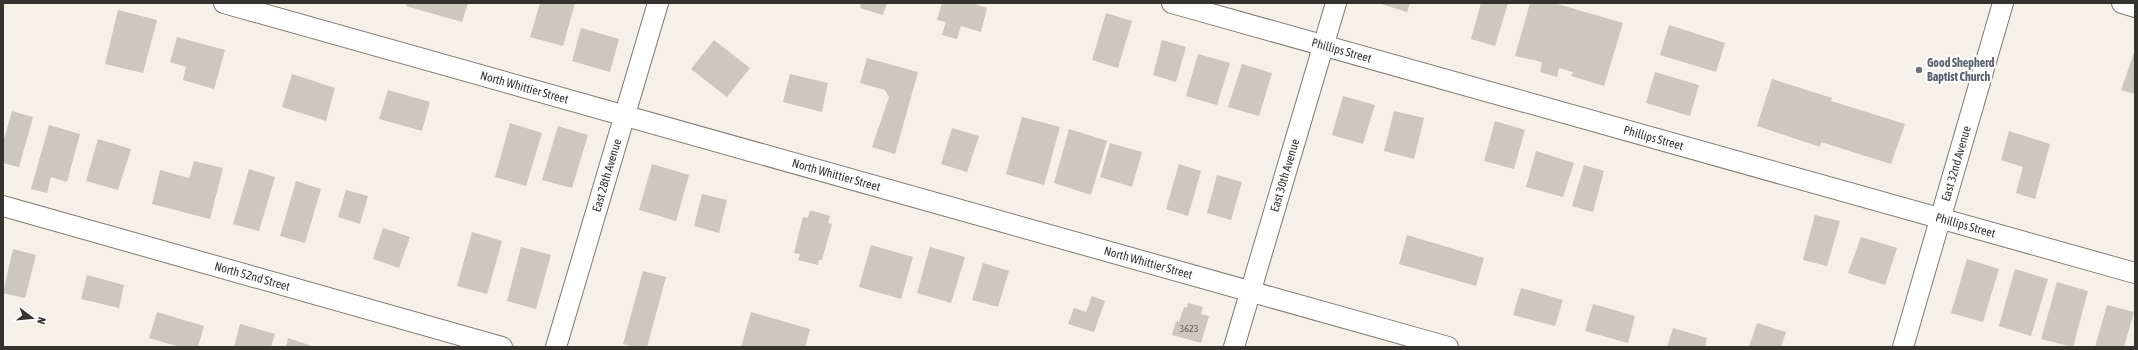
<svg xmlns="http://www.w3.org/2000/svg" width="2138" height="350" font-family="'Asap Condensed',sans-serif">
<rect width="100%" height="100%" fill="#f5f0e8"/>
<!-- building -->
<path fill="#ccc7bf" d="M407,3H468L462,22L406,6Z
M540,3H575L563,46L530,37Z
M861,3H887L883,15L860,8Z
M942,3H972L987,8L981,32L961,26L957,39L942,35L946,22L937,20Z
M1378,3H1410L1407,12Z
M1481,3H1508L1495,46L1471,39Z
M1530,3H1554L1623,23L1604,86L1571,76L1573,72L1559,68L1557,77L1540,72L1542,62L1515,56Z
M118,10L157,20L143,73L105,64Z
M1106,13L1132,21L1118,68L1092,60Z
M1669,25L1725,43L1716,72L1660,55Z
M581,28L619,39L610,72L572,61Z
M177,37L225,50L214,89L183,80L186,67L170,62Z
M714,40L750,68L727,97L691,69Z
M1162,40L1186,47L1176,82L1153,75Z
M2135,50V94L2121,90Z
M1198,54L1230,63L1217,105L1186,96Z
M867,58L918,72L895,154L872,147L889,97L885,90L860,83Z
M1242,64L1272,73L1259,116L1228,107Z
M1655,72L1699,85L1690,116L1646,103Z
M292,74L335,88L326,121L282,107Z
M790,74L828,83L822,112L783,102Z
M1772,79L1832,98L1831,101L1905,124L1891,164L1821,142L1820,147L1757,126Z
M388,90L430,102L422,131L379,119Z
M1343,96L1375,105L1363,144L1332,135Z
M12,111L33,117L19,167L3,163V143Z
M1394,111L1424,118L1414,159L1384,151Z
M1022,117L1060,127L1044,185L1006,174Z
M1495,121L1525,130L1514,169L1484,161Z
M510,123L542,133L526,186L495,177Z
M49,125L80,134L67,182L51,177L47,193L31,189Z
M558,126L588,135L572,188L542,180Z
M952,128L979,136L967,172L941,164Z
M1069,129L1107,141L1091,195L1054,183Z
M2009,131L2050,144L2035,199L2016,193L2023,167L2001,160Z
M98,139L131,149L118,190L86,181Z
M1110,143L1142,152L1132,187L1100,177Z
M1536,151L1574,163L1563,197L1526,187Z
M194,161L223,168L210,219L152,204L160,170L189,178Z
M652,164L689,175L676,221L639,210Z
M1179,164L1201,171L1188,216L1166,209Z
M1584,165L1604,171L1593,212L1572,206Z
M249,169L275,177L259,231L233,224Z
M1217,175L1242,182L1231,220L1207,213Z
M296,181L321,189L305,243L280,236Z
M346,190L368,196L360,224L338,217Z
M702,194L727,200L719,233L694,226Z
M810,210L830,216L828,223L832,224L822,260H819L818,265L798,260L800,254L794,253L803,217L808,218Z
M1815,215L1840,221L1827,266L1803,260Z
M383,228L410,237L399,268L373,259Z
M472,232L502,241L487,294L457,286Z
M1407,235L1484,258L1476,286L1399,264Z
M1861,237L1897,248L1885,285L1848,273Z
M871,245L913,257L901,299L859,287Z
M521,247L551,255L536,309L507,301Z
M930,247L965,257L951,303L917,293Z
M13,249L36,255L25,298L3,293Z
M1967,259L1999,269L1983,322L1951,313Z
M983,263L1009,271L998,307L972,300Z
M2015,269L2048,279L2031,336L1999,326Z
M643,271L666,277L647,347H635L623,344Z
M87,275L124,285L119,308L81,299Z
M2057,282L2088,291L2073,347L2041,339Z
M1521,288L1563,300L1555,326L1513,315Z
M1092,296L1105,301L1094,332L1068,324L1074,308L1086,312Z
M1188,303L1203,307L1201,314L1209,316L1201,343L1172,335L1176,321L1179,322L1184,307L1187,308Z
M1593,304L1635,316L1628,343L1585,331Z
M2107,305L2134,312L2124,347H2095Z
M157,312L204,326L198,347H180L149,338Z
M751,312L810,329L805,347H741Z
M1757,323L1786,332L1781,347H1749Z
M240,324L275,334L271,347H234Z
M1673,328L1707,338L1705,347H1667Z
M288,338L315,347H286Z"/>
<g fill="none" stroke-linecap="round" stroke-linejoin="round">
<!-- minor casing -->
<g stroke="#807c74" stroke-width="22">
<g id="minor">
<path id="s1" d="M224,3L1448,347"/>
<path id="s2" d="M1172,3L2135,273"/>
<path d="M2122,3L2135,7"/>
<path id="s3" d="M3,206L502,347"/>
<path id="s4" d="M556,347L658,3"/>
<path id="s5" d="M1234,347L1336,3"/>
<path id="s6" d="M1903,347L2003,3"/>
</g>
</g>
<!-- minor -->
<use href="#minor" stroke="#fff" stroke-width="20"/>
</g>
<!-- markers -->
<circle fill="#6b7280" stroke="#fff" stroke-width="1.5" cx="1919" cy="70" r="4"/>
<g text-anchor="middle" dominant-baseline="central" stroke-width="4" stroke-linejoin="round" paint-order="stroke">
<!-- number labels -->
<g font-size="10" fill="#5b5854">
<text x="1189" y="328">3623</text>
</g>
<!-- street labels -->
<g font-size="12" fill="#353330" stroke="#fff">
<text stroke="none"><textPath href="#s2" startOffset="176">Phillips Street</textPath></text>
<text stroke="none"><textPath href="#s1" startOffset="312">North Whittier Street</textPath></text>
<text stroke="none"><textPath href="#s2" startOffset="500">Phillips Street</textPath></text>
<text stroke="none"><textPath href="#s6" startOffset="191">East 32nd Avenue</textPath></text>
<text stroke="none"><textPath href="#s4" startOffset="179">East 28th Avenue</textPath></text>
<text stroke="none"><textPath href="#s1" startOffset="636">North Whittier Street</textPath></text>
<text stroke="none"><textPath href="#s5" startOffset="179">East 30th Avenue</textPath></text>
<text stroke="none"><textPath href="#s2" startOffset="824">Phillips Street</textPath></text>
<text stroke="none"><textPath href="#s1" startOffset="960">North Whittier Street</textPath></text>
<text stroke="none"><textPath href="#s3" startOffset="259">North 52nd Street</textPath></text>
</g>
<!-- worship labels -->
<g font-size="12" font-weight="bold" fill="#5b616d" stroke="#fff" text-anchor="start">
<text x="1927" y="63">Good Shepherd<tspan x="1927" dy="14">Baptist Church</tspan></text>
</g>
</g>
<!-- border -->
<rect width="2138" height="350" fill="none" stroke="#353330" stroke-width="8"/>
<!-- north arrow -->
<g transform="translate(32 318) rotate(106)" stroke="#ffffff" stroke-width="3" paint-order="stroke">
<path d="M0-3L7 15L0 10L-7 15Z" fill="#353330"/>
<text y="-6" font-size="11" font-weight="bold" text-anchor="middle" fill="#353330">N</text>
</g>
</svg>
